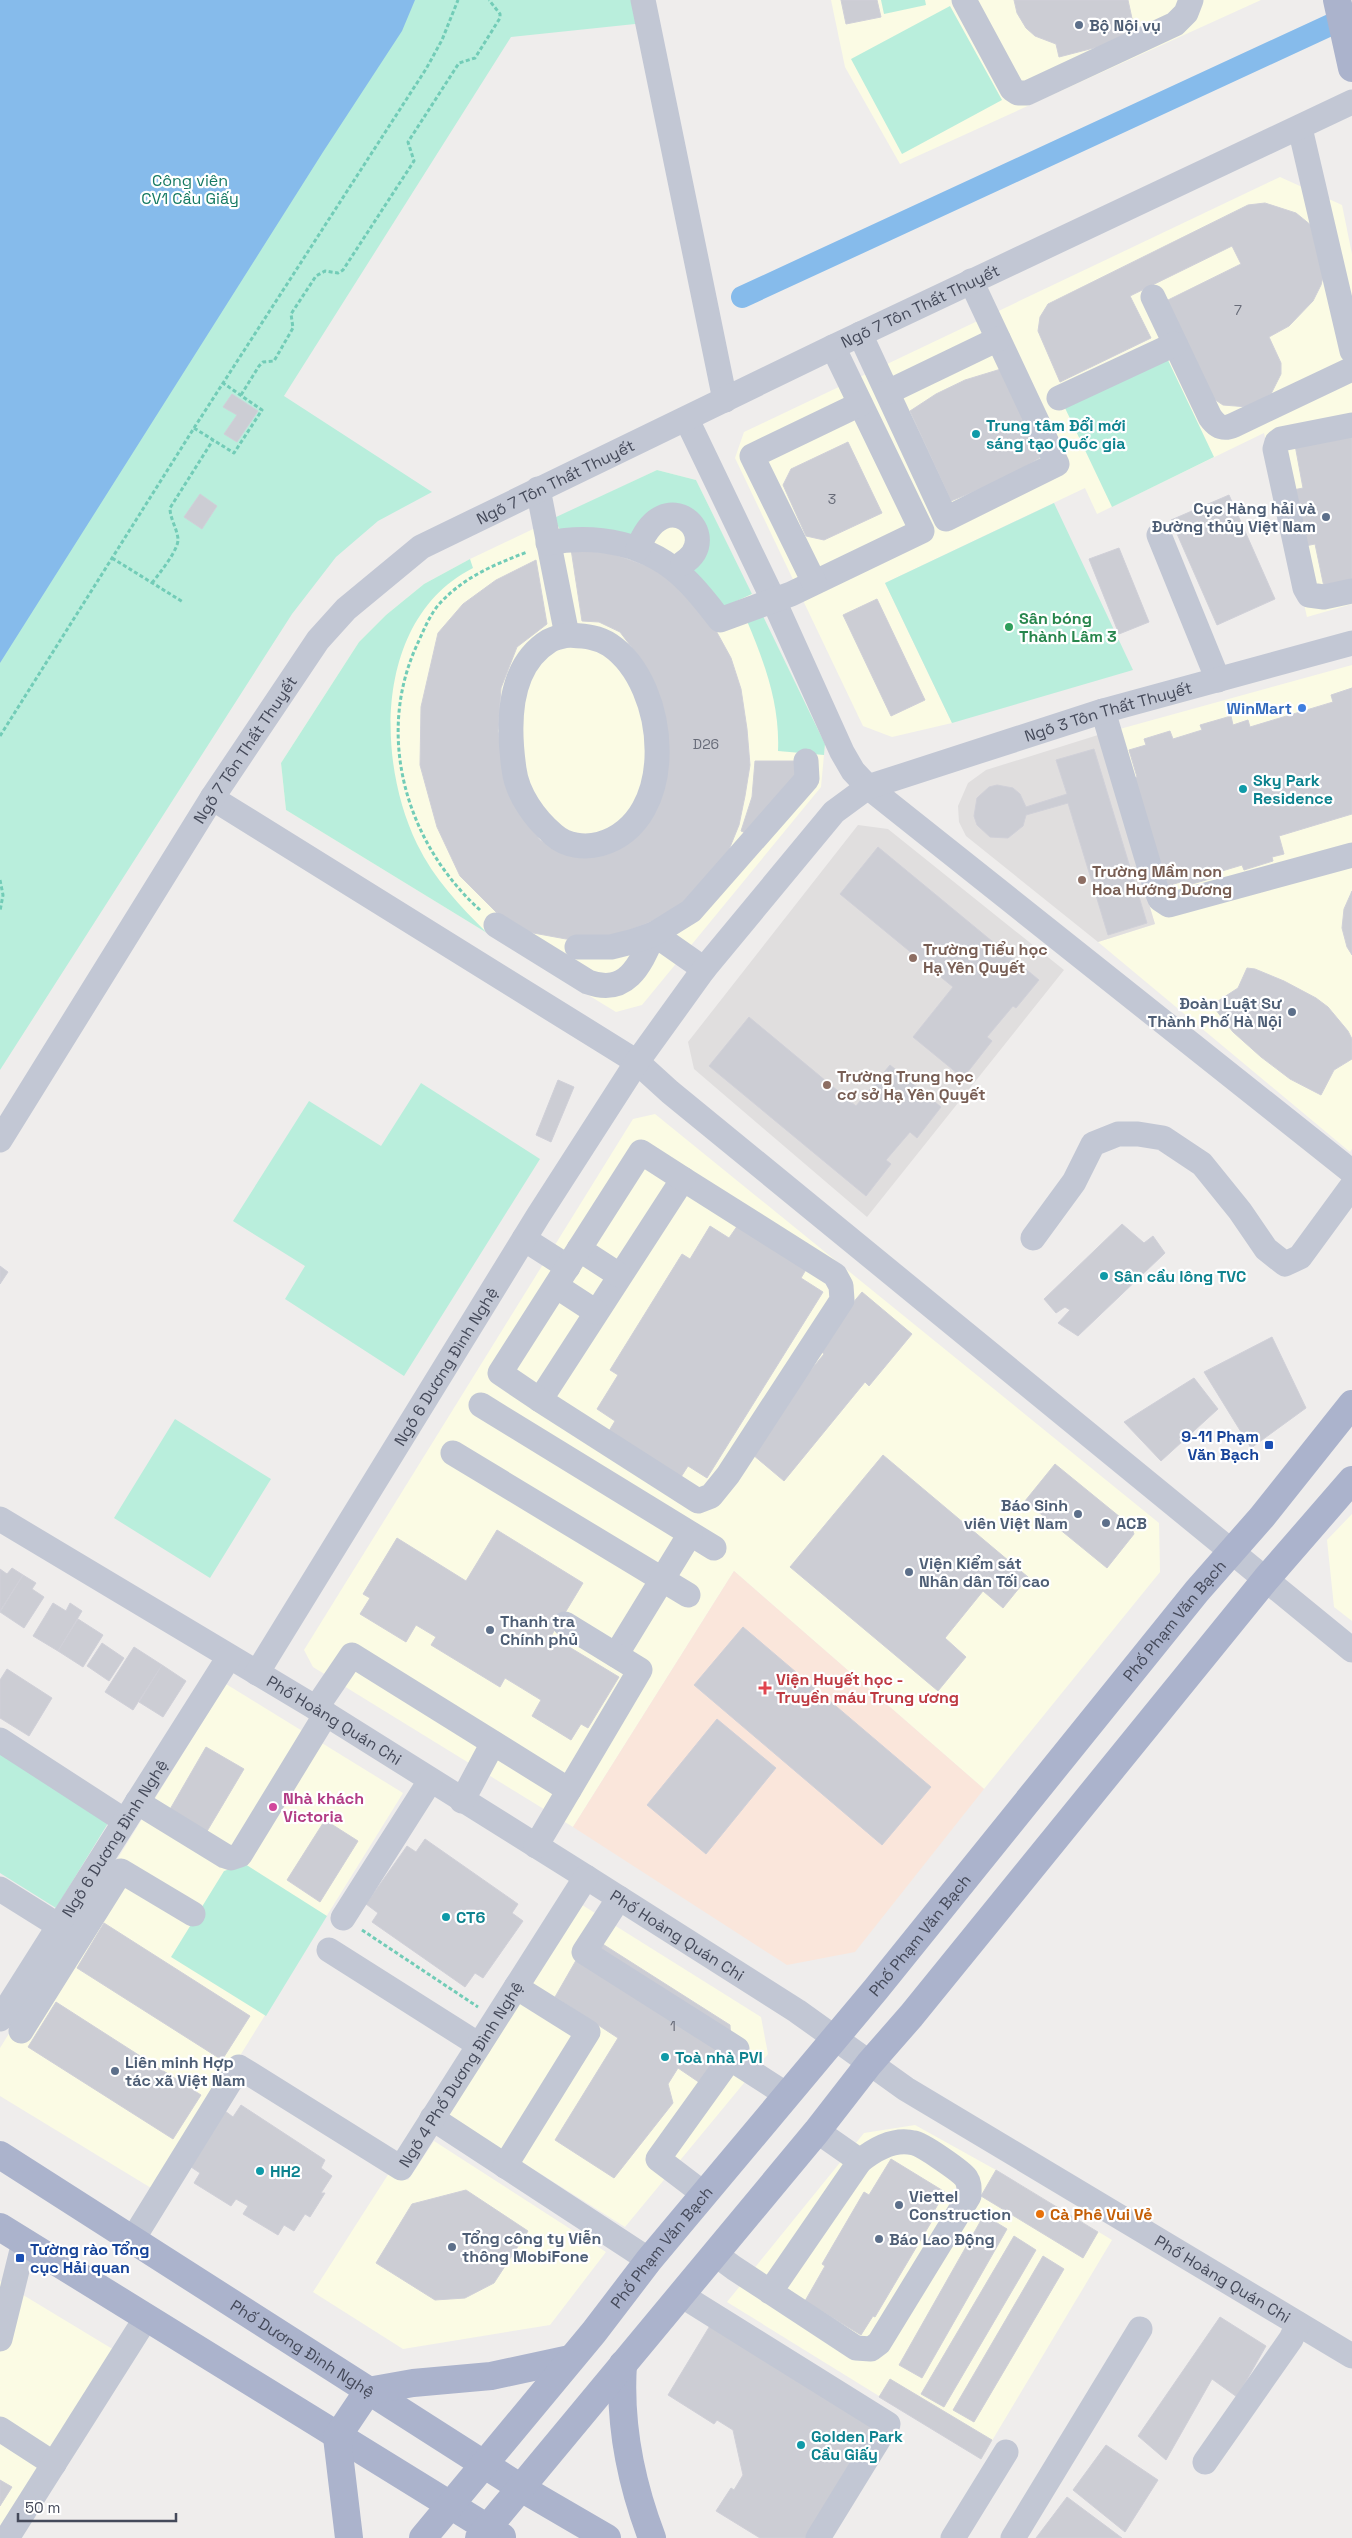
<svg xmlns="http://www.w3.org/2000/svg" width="1352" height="2538" font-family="'Space Grotesk',sans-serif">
<rect width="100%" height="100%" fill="#efedec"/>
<!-- commercial -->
<path fill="#fbfbe4" d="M831,0H1261L900,164L845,67Z
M1280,177L1342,205L1352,254V604L1307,617L1264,433L1097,514L1085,488L885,583L952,723L892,737L863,726L735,458L744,432Z
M657,470L696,480L825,744L821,787L642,1005L616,1012L286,810L281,763L359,642L386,615L424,584L470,559Z
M1352,665V1149L1350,1152L1098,942L1155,924L1098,735Z
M655,1114L1159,1523L1160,1572L984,1789L734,1571L573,1827L313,1667L304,1650L633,1119Z
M1352,1514V1621L1334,1607L1327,1540Z
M226,1684L403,1793L156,2191L0,2096V2048Z
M579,1903L761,2017L768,2054L625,2227L444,2113Z
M915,2125L996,2170L1112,2240L981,2459L727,2302L864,2133Z
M434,2141L606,2252L550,2325L403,2349L313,2292L391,2170L408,2180Z
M0,2281L129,2359L0,2538Z"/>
<!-- education -->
<path fill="#e0dede" d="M1098,735L1155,924L1098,942L966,836L959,822L958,806L968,783L986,770Z
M858,825L888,829L1064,970L867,1217L694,1069L688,1042Z"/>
<!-- medical -->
<path fill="#fae6db" d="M734,1571L984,1789L855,1952L787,1965L573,1827Z"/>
<!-- green -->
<path fill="#b9eedc" d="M0,0H649L654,22L511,37L284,396L432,492L378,521L336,557L292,614L0,1070Z
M881,0H925L926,5L884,14Z
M950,6L1002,100L902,154L851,59Z
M1167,358L1214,457L1112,507L1065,408Z
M657,470L696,480L752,594L719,609L688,574L695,519L635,536L560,530L554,518Z
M1054,503L1133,670L952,723L885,583Z
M470,559L473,568C376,617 375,757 417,844C434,879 460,906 487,933L286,810L281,763L359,642L386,615L424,584Z
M762,614L825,744L824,755L778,751C780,704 765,664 747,621Z
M421,1083L540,1159L404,1376L285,1299L305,1266L233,1221L309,1101L381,1146Z
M175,1419L271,1479L210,1578L114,1518Z
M0,1751L110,1820L56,1908L0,1873Z
M245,1864L327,1916L266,2016L171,1957L224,1871Z"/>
<!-- water -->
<path fill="#86bbeb" d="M0,0H415L402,31L323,152L0,663Z"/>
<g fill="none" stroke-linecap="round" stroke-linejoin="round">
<!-- canal -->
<path stroke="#86bbeb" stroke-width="22" d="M742,297L1352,15"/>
</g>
<!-- building -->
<path fill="#cccdd4" stroke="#d0d0d8" d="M841,0H877L881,17L846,24Z
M1014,0H1128L1136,37L1059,57L1056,44L1035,36L1026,28L1017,13Z
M1265,203L1296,213L1312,226L1326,265L1321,285L1313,301L1289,326L1269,337L1281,363V374L1271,394L1248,407L1223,405L1211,397L1166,301L1241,264L1232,246L1130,296L1151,338L1060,382L1038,331L1040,317L1048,304L1248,205Z
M1001,369L1041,457L1007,478L951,501L910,411L936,394L965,380Z
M232,394L258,411L237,442L224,434L237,415L223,407Z
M1352,434V581L1324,587L1315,544L1305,546L1293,490L1303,488L1295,445Z
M848,442L882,513L824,540L806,536L783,485L791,469Z
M200,494L217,506L202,529L184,517Z
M1229,495L1275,599L1217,625L1171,520Z
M1119,548L1149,622L1119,634L1089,559Z
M571,549L613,554L656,569L696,602L714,627L731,658L741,689L747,729L750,765L745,796L739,825L726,857L689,907L604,940L566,939L528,932L496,912L460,876L437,827L420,765L421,707L438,633L463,604L496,580L536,560L547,624L517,647L501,688L498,731L504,769L516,808L540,840L561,851L647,816L656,698L642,661L620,632L599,622L582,621Z
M877,599L925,700L891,716L843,615Z
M1352,688V814L1279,836L1284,854L1272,857L1273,861L1244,870L1242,865L1212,874L1213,878L1185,886L1184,881L1167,886L1130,779L1137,777L1129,750L1146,745L1144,739L1170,731L1173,739L1202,730L1200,725L1231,716L1233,725L1248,720L1250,727L1333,702L1331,695Z
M1094,749L1147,923L1108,935L1068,803L1026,815L1023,826L1008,838L990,837L977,825L974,816L977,798L989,787L997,785L1013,788L1020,794L1026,807L1067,794L1056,760Z
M755,761H799L798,779L753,836L741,831L752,797Z
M878,847L1039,980L1016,1008L1013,1006L987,1037L992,1041L963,1078L913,1037L953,987L840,894Z
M1352,891V955L1347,947L1342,928L1344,909Z
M1247,968L1255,969L1284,981L1316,998L1328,1007L1348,1031L1352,1039V1059L1334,1070L1321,1095L1290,1079L1261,1057L1233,1032L1212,1005L1238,988Z
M749,1017L856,1106L890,1065L941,1107L917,1138L910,1132L886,1160L891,1164L866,1196L709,1066Z
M558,1080L574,1087L551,1142L536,1135Z
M1122,1224L1144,1243L1153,1236L1165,1253L1078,1336L1058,1323L1070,1310L1065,1307L1056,1313L1044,1299Z
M738,1225L807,1268L801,1278L823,1292L707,1478L688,1466L681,1477L609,1431L615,1421L597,1409L618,1375L610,1370L682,1254L690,1259L710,1226L729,1238Z
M0,1266L8,1272L0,1284Z
M862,1292L912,1334L869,1386L865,1382L784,1481L746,1449L824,1354L816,1347Z
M1272,1337L1306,1408L1251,1448L1204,1372Z
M1194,1378L1218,1409L1161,1461L1124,1422Z
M883,1455L1028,1577L1003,1608L983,1591L945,1638L966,1657L938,1691L790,1567Z
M1055,1464L1131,1526L1134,1534L1107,1568L1025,1501Z
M497,1530L583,1583L551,1636L619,1677L588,1728L581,1724L571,1740L532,1716L541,1700L505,1678L500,1687L431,1645L436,1637L416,1625L406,1642L360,1614L370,1598L363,1594L397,1538L466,1581Z
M12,1568L23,1575L0,1611V1569L7,1574Z
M23,1575L36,1583L32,1589L44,1597L24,1628L0,1612Z
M53,1603L66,1611L70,1603L82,1611L58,1651L33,1636Z
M78,1619L103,1635L83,1667L58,1651Z
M743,1627L931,1787L882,1845L694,1685Z
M102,1643L124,1658L109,1681L87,1666Z
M134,1647L162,1665L133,1710L105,1692Z
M162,1665L186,1681L163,1717L139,1702Z
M7,1669L52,1698L29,1736L0,1718V1680Z
M717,1719L776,1768L706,1854L647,1805Z
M206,1747L244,1769L206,1833L169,1811Z
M325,1820L358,1841L320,1902L287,1880Z
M425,1839L518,1904L512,1913L523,1921L483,1978L475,1973L465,1987L372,1922L378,1913L366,1904L407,1846L416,1852Z
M104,1923L250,2016L222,2060L77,1968Z
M590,1936L730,2025L731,2046L703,2085L678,2068L668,2084L673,2103L614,2178L555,2140L618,2038L555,1997Z
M56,2002L201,2095L173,2139L28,2047Z
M241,2105L325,2160L321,2168L332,2176L321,2193H325L310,2217L305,2214L294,2231L284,2225L278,2235L243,2214L248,2206L236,2199L231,2206L194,2183L200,2173L191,2167L225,2111L233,2117Z
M891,2159L945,2192L933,2213L936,2214L875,2317L873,2316L861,2335L805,2301L825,2266L822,2264L864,2192L869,2195Z
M996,2170L1098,2232L1083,2258L981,2196Z
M466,2190L528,2231L494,2283L465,2298L435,2300L376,2263L412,2204Z
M984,2215L1007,2229L922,2378L899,2365Z
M1014,2236L1036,2250L944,2407L921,2394Z
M1043,2256L1064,2269L974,2422L953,2410Z
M1220,2317L1266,2346L1237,2397L1212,2379L1166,2460L1138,2436Z
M711,2324L878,2427L810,2538H760L716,2511L731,2488L734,2490L743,2475L733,2430L717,2420L714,2424L668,2395Z
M890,2379L992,2440L981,2459L879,2397Z
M1106,2445L1158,2480L1125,2532L1073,2490Z
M0,2480L12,2487L0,2506Z
M1067,2497L1122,2538H1036Z"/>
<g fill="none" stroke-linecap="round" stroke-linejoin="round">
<!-- path -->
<path stroke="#72ccb7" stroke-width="3" stroke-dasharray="4 2.5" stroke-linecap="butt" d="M241,395L259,366L263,362L274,361L293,328L291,314L316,276L325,271L338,273L343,270L414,161L408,142L459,63L475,58L500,18V14L489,0
M194,428L234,453L262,410L223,383
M112,558L183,602
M152,583C159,574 179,549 178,539C177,528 170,519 170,508L213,440
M0,736L194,428L426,69L442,40L458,0
M0,880L3,895L0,911
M480,910C408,845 375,739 416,647C423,632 430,613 442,601C466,576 496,564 527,552
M362,1930L478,2007"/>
<!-- minor -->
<g stroke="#c2c7d4" stroke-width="25">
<path d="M643,0L725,400"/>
<path d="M964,0L1012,89L1018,93H1027L1175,24L1186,13L1191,0"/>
<path d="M1300,128L1352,351"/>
<path d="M1153,297L1210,417C1217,427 1223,430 1234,425L1352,369"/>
<path d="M860,334L946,519L1057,464L971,281"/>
<path d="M888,392L998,339"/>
<path d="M1059,398L1175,344"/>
<path d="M687,420L773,599L842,752L853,771L868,787L1352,1172"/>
<path d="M1352,425L1281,439L1277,442L1275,449L1305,588L1309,595L1324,597L1352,591"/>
<path d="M538,489L567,635"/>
<path d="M1159,535L1218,680"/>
<path d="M548,543C596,533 650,544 685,579C698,591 709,606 720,620L791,594L922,531L833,347"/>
<path d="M638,549C664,478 725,536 683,563"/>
<path d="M814,582L752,456L860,404"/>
<path d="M567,635C582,636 597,636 610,645C669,685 680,821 600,844C585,848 566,846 554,835C535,819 517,794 514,769C508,727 507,667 549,641C554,638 561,637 567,635Z"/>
<path d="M1103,711L1156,889L1160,899L1169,905L1352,855"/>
<path d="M212,798L637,1062L670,1092L1352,1650"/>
<path d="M496,925L588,982C627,996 640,965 654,934L704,969"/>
<path d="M577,947H611L631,942L654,934L691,911L807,779L806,761"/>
<path id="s1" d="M0,1140L212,798L318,640L346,609L421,547L833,347L1352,102"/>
<path d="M683,1179L835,1275L841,1286L842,1300L728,1475L711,1496L698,1501L540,1400Z"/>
<path d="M1033,1238L1074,1182L1093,1144L1118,1134H1138L1163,1138L1202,1164L1240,1211L1266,1249L1285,1264L1300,1257L1352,1186"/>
<path d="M524,1239L568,1267"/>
<path d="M579,1249L619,1275"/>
<path d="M556,1286L596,1312"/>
<path d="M540,1400L500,1373L641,1152L683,1179"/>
<path d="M481,1405L714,1548"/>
<path d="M453,1453L688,1595"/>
<path id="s2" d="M0,1519L326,1714L586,1877L797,2011L906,2089L1352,2356"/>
<path d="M616,1655L690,1534"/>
<path id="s3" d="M257,1673L538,1216L637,1062L704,969L834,812L868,787L1103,711L1352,643"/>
<path d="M316,1708L352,1655L569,1790"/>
<path d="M0,1740L125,1821"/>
<path d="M462,1801L493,1743"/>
<path d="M137,1802L225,1856L231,1858L240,1855L326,1714"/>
<path d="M536,1846L640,1670L565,1624"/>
<path d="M0,1889L59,1926"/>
<path d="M619,1898L584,1952L737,2049L658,2159L704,2194"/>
<path d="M343,1918L430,1781"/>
<path d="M329,1950L479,2045"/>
<path id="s4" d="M0,2019L229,1657"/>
<path d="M21,2031L121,1871L193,1914"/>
<path d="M731,2059L787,2095"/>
<path d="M432,2118L649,2260"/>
<path d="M817,2131L860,2161"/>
<path d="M505,2166L588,2032L516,1987"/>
<path id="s5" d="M133,2239L239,2067L401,2168L586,1877"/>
<path d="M715,2254L734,2268L856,2348L871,2349L879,2343L969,2196C969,2189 970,2184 966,2178C962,2172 922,2144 914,2143C895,2138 875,2149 860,2161L770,2292"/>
<path d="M681,2295L888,2424L818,2538"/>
<path d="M0,2339L24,2242"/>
<path d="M0,2429L54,2464"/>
<path d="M1205,2462L1291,2339L1298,2324"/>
<path d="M7,2538L146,2318"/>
<path d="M953,2538L1006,2452"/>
<path d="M1013,2538L1140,2329"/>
</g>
<!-- major -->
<g stroke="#abb3cc" stroke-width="28">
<path d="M1337,0L1352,68"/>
<path id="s6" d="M0,2155L521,2488L607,2538"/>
<path d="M0,2227L502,2537"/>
<path d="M623,2364C619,2424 631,2483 652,2538"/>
<path d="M349,2538L337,2437L368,2391L413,2383L491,2376L570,2359"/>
<path id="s7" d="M423,2538L594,2332L649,2260L876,1989L1197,1591L1262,1517L1352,1404"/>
<path d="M479,2538L817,2131L869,2064L911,2016L1266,1579L1352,1480"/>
</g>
</g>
<!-- markers -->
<g fill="#5c6f8a" stroke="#fff" stroke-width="2">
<circle cx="1079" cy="25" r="5"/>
<circle cx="1326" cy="517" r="5"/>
<circle cx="1292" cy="1012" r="5"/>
<circle cx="1078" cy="1514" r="5"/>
<circle cx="1106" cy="1523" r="5"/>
<circle cx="909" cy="1572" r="5"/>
<circle cx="490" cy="1630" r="5"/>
<circle cx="115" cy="2071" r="5"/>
<circle cx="899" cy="2205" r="5"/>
<circle cx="879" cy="2239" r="5"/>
<circle cx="452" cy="2247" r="5"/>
</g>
<g fill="#0f9aa8" stroke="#fff" stroke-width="2">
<circle cx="976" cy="434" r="5"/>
<circle cx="1243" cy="789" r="5"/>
<circle cx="1104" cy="1276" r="5"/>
<circle cx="446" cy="1917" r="5"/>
<circle cx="665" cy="2057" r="5"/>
<circle cx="260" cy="2171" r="5"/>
<circle cx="801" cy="2445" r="5"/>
</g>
<circle fill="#2e9e5b" stroke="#fff" stroke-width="2" cx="1009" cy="627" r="5"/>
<circle fill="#3f7fe0" stroke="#fff" stroke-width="2" cx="1302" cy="708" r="5"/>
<g fill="#8d6e63" stroke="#fff" stroke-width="2">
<circle cx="1082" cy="880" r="5"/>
<circle cx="913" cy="958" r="5"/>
<circle cx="827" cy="1085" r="5"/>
</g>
<g fill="#1a4fb4" stroke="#fff" stroke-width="2">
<rect x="1264" y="1440" width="10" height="10" rx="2.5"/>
<rect x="15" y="2253" width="10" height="10" rx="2.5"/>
</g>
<path fill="#e0444e" stroke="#fff" stroke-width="2" d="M762.5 1680.5h5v5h5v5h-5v5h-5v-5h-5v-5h5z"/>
<circle fill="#d1479c" stroke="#fff" stroke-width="2" cx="273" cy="1807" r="5"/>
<circle fill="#e8710a" stroke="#fff" stroke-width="2" cx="1040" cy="2214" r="5"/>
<g text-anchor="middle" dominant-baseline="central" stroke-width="4.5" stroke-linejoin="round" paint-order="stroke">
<!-- number labels -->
<g font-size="14" fill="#676b78">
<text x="1238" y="310">7</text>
<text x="832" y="499">3</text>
<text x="706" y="744">D26</text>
<text x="673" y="2026">1</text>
</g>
<!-- service labels -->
<g font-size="16" font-weight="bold" fill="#4e5e75" stroke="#fff" text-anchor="start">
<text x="1089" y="25">Bộ Nội vụ</text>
<text x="1316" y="508" text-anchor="end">Cục Hàng hải và<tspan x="1316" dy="18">Đường thủy Việt Nam</tspan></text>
<text x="1282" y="1003" text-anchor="end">Đoàn Luật Sư<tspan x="1282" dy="18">Thành Phố Hà Nội</tspan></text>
<text x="1068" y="1505" text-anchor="end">Báo Sinh<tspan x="1068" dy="18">viên Việt Nam</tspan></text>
<text x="1116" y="1523">ACB</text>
<text x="919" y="1563">Viện Kiểm sát<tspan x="919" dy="18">Nhân dân Tối cao</tspan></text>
<text x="500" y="1621">Thanh tra<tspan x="500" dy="18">Chính phủ</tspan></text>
<text x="125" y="2062">Liên minh Hợp<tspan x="125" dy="18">tác xã Việt Nam</tspan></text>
<text x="909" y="2196">Viettel<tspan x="909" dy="18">Construction</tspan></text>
<text x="462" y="2238">Tổng công ty Viễn<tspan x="462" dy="18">thông MobiFone</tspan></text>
<text x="889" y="2239">Báo Lao Động</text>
</g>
<!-- park labels -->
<g font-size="16" fill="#167a63" stroke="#fff">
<text x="190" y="180">Công viên<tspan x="190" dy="18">CV1 Cầu Giấy</tspan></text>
</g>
<!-- street labels -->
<g font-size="16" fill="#454a5a" stroke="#fff">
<text stroke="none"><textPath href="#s1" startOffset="1286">Ngõ 7 Tôn Thất Thuyết</textPath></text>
<text stroke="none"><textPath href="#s1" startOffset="881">Ngõ 7 Tôn Thất Thuyết</textPath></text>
<text stroke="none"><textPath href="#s3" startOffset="1332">Ngõ 3 Tôn Thất Thuyết</textPath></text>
<text stroke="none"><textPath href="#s1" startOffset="461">Ngõ 7 Tôn Thất Thuyết</textPath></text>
<text stroke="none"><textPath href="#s3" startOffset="360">Ngõ 6 Dương Đình Nghệ</textPath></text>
<text stroke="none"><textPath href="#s7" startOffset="1186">Phố Phạm Văn Bạch</textPath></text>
<text stroke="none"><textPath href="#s2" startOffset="390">Phố Hoàng Quán Chi</textPath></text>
<text stroke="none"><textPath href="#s4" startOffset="214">Ngõ 6 Dương Đình Nghệ</textPath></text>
<text stroke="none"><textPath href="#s2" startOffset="795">Phố Hoàng Quán Chi</textPath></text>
<text stroke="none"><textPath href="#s7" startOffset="781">Phố Phạm Văn Bạch</textPath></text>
<text stroke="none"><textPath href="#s5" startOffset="504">Ngõ 4 Phố Dương Đình Nghệ</textPath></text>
<text stroke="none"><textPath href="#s7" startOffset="376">Phố Phạm Văn Bạch</textPath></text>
<text stroke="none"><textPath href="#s2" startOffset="1440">Phố Hoàng Quán Chi</textPath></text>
<text stroke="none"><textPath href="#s6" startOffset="359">Phố Dương Đình Nghệ</textPath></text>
</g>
<!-- culture labels -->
<g font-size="16" font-weight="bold" fill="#0d838f" stroke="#fff" text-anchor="start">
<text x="986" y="425">Trung tâm Đổi mới<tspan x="986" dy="18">sáng tạo Quốc gia</tspan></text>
<text x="1253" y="780">Sky Park<tspan x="1253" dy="18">Residence</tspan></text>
<text x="1114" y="1276">Sân cầu lông TVC</text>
<text x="456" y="1917">CT6</text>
<text x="675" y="2057">Toà nhà PVI</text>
<text x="270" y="2171">HH2</text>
<text x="811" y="2436">Golden Park<tspan x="811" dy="18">Cầu Giấy</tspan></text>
</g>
<!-- leisure labels -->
<g font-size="16" font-weight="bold" fill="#27864d" stroke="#fff" text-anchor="start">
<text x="1019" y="618">Sân bóng<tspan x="1019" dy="18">Thành Lâm 3</tspan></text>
</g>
<!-- shop labels -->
<g font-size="16" font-weight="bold" fill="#366cbe" stroke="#fff" text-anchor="end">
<text x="1292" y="708">WinMart</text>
</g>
<!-- education labels -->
<g font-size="16" font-weight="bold" fill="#785e54" stroke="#fff" text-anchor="start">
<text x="1092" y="871">Trường Mầm non<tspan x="1092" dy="18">Hoa Hướng Dương</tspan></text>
<text x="923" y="949">Trường Tiểu học<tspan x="923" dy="18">Hạ Yên Quyết</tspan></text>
<text x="837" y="1076">Trường Trung học<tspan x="837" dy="18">cơ sở Hạ Yên Quyết</tspan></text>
</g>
<!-- transit labels -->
<g font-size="16" font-weight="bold" fill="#164399" stroke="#fff" text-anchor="end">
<text x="1259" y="1436">9-11 Phạm<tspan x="1259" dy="18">Văn Bạch</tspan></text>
<text x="30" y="2249" text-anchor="start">Tường rào Tổng<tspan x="30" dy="18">cục Hải quan</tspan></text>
</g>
<!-- health labels -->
<g font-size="16" font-weight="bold" fill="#be3a42" stroke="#fff" text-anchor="start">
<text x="776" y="1679">Viện Huyết học -<tspan x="776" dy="18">Truyền máu Trung ương</tspan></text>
</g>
<!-- hotel labels -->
<g font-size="16" font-weight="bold" fill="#b23c85" stroke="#fff" text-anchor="start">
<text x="283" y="1798">Nhà khách<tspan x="283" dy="18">Victoria</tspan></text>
</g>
<!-- food labels -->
<g font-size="16" font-weight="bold" fill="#c56008" stroke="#fff" text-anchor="start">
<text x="1050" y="2214">Cà Phê Vui Vẻ</text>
</g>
</g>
<!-- scale -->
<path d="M18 2513v8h158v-8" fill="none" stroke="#454a5a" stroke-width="2.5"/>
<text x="25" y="2513" font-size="15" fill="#454a5a" stroke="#ffffff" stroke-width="4" paint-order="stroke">50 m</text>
</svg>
